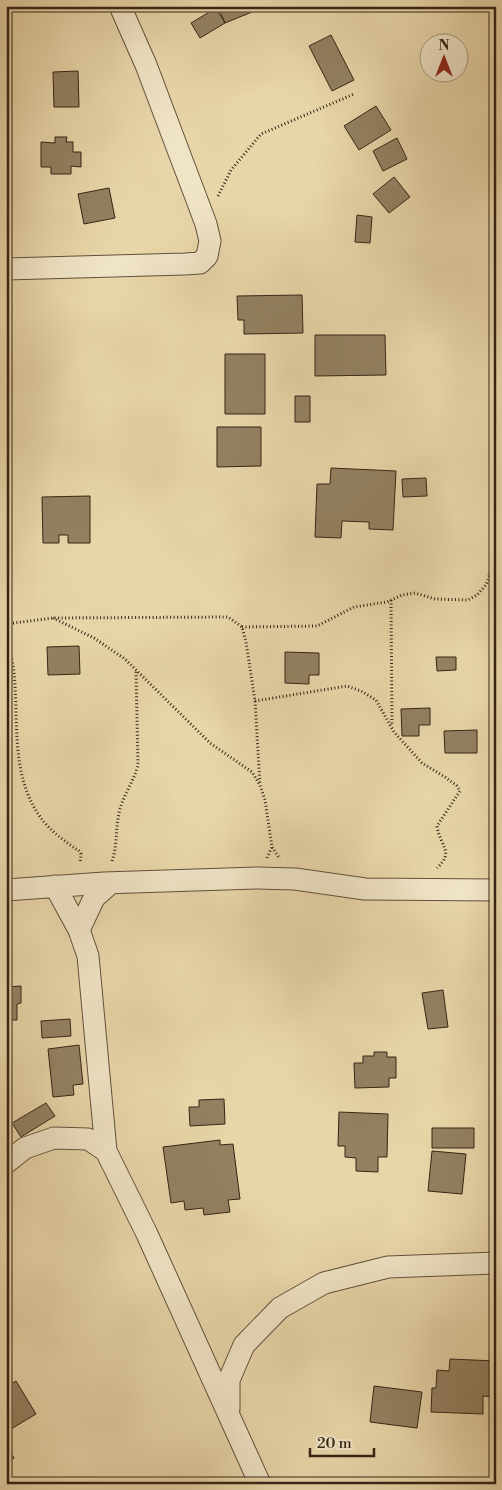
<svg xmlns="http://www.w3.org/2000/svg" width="502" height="1490" font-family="'Libre Bodoni',serif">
<rect width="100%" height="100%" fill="#e8d6a9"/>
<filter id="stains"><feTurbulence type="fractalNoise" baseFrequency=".004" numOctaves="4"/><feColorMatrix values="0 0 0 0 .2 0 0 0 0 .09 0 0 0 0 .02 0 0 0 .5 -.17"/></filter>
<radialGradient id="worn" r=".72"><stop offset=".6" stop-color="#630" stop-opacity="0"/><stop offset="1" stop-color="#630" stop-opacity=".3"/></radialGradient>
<!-- building -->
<path fill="#938162" stroke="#362416" d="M256,6L257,10L225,23L218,7Z
M216,8L225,23L200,38L191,23Z
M331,35L354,80L332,91L309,46Z
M78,71L79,107H54L53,72Z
M376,106L391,130L359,150L344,126Z
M55,137H67L66,142H73V152H81V167L71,166V174H51V167H41V142L55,143Z
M397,138L407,159L383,171L373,151Z
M394,177L410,197L389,213L373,194Z
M109,188L115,218L84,224L78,194Z
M357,215L372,217L370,243L355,242Z
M302,295L303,333L244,334V320H238L237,296Z
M315,335H385L386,375L315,376Z
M225,354H265V414H225Z
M295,396H310V422H295Z
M217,427H261V466L217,467Z
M331,468L396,471L393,530L369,529V522L342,521L341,538L315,537L317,484H330Z
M426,478L427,496L403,497L402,479Z
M90,496V543H68V535H59V543H43L42,497Z
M79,646L80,674L48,675L47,647Z
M285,652L319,653V675H309V684L285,683Z
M436,657H456V670L437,671Z
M430,708V725H419V736H402L401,709Z
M477,730V753H445L444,731Z
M21,986V1003L17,1004V1020H6V987Z
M443,990L448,1027L428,1029L422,993Z
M70,1019L71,1036L42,1038L41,1021Z
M79,1045L83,1084L73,1085L74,1095L53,1097L48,1049Z
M374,1052H387V1057H396V1078H389V1087L355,1088L354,1063H363V1056H374Z
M224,1099L225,1124L190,1126L189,1107H199V1100Z
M46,1103L55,1116L21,1137L12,1123Z
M339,1112L388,1114L387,1157H378V1172L356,1171V1158L345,1157V1146H338Z
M432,1128H474V1148H432Z
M220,1140V1145L233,1144L240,1199L228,1200L230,1212L204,1215L203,1208L185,1210L184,1201L171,1203L163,1147Z
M432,1151L466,1154L462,1194L428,1191Z
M450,1359L496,1361V1397L483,1396V1414L431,1412L432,1388H436L437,1370L449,1371Z
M16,1381L36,1414L6,1432V1387Z
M374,1386L422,1392L417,1428L370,1422Z
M6,1445L14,1458L6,1463Z"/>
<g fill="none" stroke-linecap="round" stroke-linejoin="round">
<!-- street casing -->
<g stroke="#62503b" stroke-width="23">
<path id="street" d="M6,269L185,264L200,263L207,256L210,241L206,224L146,65L120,6
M55,886L79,930L88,956L106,1151L147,1234L260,1484
M6,890L104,883L257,878L295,879L365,889L496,890
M79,930L94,898L111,883
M6,1163L25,1148L54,1138L88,1139L106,1151
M229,1409V1380L244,1345L280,1308L324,1283L388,1267L496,1263"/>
</g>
<!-- path -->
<path stroke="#362416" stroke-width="3" stroke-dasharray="1 2.5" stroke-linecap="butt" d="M218,196L231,170L261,134L354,94
M391,600L392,725
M53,618L94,638L125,659L210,743L252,772L260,785L265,800L272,847L280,859
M6,624L53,618L228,617L242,627L246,642L255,701L260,785
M242,627L317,626L354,607L387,602L402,595L415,593L435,599L468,600L477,595L486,585L494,562
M6,639C9,650 13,661 14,673C19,721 10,776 41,818C50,831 66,842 79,851L81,854L80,863
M255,701L347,686L361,691L376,700L394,732L422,763L445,777L457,786L460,791L437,826C440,847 455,851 437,868
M267,858L272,847
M112,861C118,844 115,827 120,809C124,794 134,781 138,765L136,670"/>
<!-- street -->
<use href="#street" stroke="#f0e4c7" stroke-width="21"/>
</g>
<!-- margin -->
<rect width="502" height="1490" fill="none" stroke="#e8d6a9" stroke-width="25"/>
<rect x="8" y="8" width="487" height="1475" fill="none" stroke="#362416" stroke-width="2.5"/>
<rect x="12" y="12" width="477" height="1465" fill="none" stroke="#362416"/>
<!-- north arrow -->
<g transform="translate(444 58)"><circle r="24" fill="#f0e4c7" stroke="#a69780"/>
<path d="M0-4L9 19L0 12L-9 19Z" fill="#8f2418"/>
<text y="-8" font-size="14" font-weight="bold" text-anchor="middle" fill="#362416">N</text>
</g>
<!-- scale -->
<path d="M310 1448v8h64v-8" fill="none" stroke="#362416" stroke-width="2.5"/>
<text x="317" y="1448" font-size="15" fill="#362416" stroke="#f0e4c7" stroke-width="4" paint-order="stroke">20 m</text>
<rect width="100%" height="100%" filter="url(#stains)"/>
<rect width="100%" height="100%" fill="url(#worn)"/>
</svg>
